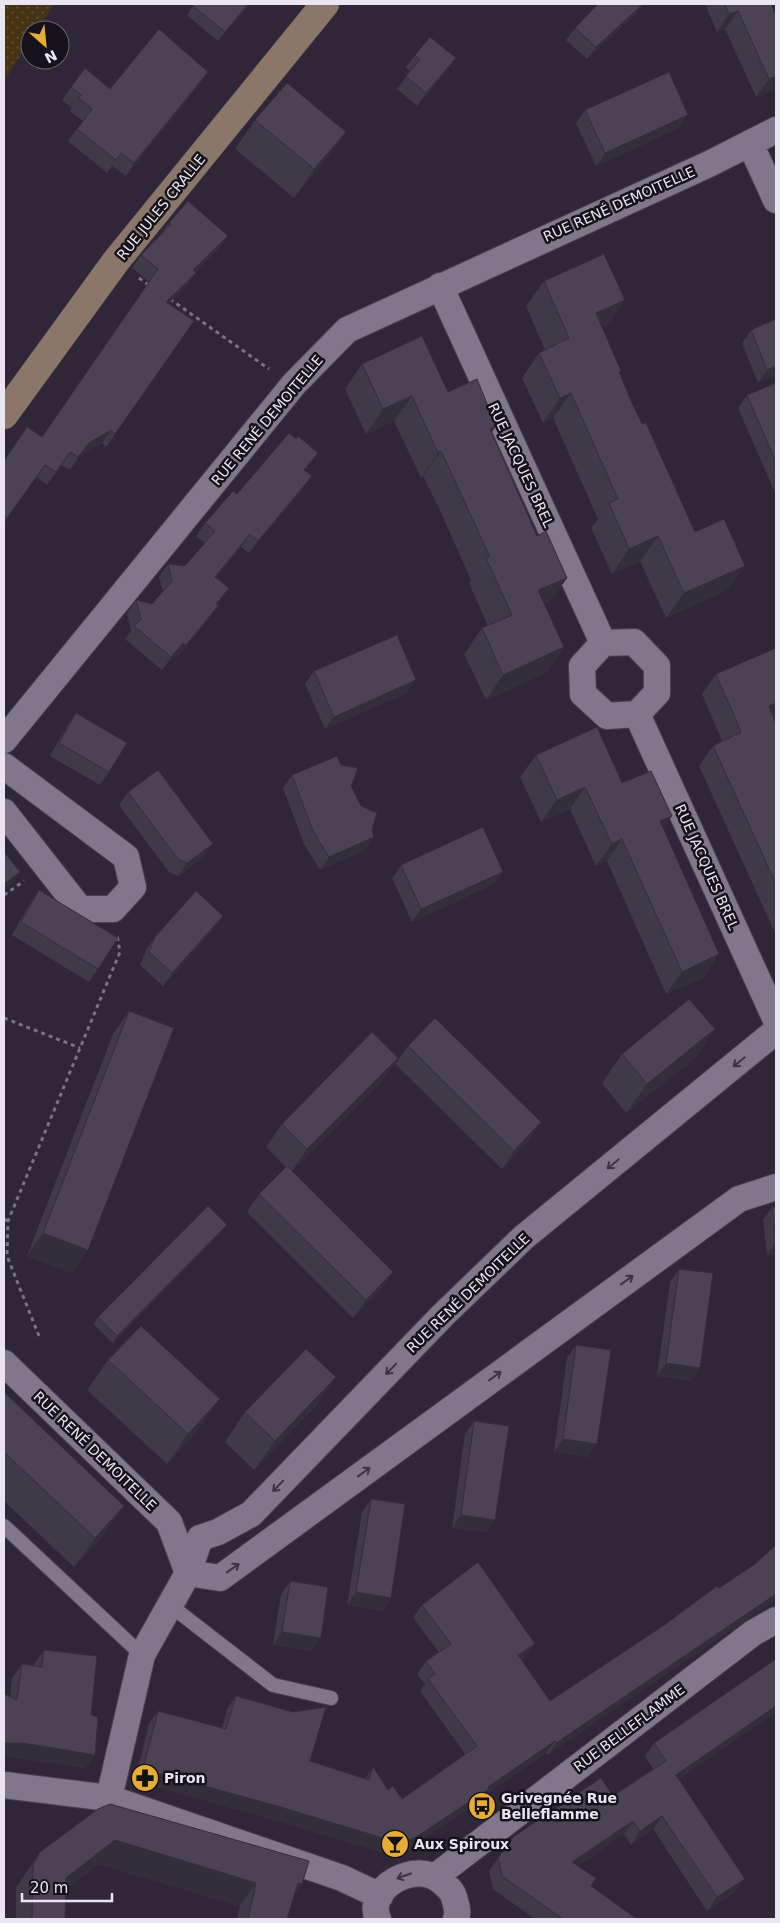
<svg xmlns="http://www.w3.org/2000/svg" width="780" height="1923" font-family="'DejaVu Sans',sans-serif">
<defs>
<pattern id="grass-dots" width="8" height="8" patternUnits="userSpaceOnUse" patternTransform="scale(1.25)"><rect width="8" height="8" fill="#453413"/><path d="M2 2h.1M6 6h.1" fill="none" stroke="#605136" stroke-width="1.8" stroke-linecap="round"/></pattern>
</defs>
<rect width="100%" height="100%" fill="#2f2737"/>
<!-- grass -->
<path fill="url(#grass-dots)" d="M4,4H54L37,30H30V41L4,81Z"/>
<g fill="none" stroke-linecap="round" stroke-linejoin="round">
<!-- lane casing -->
<g stroke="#4a4350" stroke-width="16">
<path id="lane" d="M4,1526L142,1655
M171,1606L273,1685L331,1698"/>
</g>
<!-- street casing -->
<g stroke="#4a4350" stroke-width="28">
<path id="street" d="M750,143L776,200
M440,286L603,643
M634,642L657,666V693L637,714L607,716L583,694L582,666L603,643Z
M637,714L776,1020
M4,740L294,384L347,330L709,164L776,130
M4,766L126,857L133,887L113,909H80L4,812
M776,1031L524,1237L443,1315L251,1514L218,1532L200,1538L188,1573L220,1578L739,1199L776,1187
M4,1363L169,1522L188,1573L142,1655L109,1798
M4,1785L109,1798L342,1878L380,1896
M436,1876L753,1633L776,1620
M378,1919C364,1889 416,1858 442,1882C447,1887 452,1890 454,1897C456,1905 459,1911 456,1919"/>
</g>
<!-- secondary casing -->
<g stroke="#4a4350" stroke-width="29">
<path id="secondary" d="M4,415L116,261L325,4"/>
</g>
<!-- path -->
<path stroke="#7a7381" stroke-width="3" stroke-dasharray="4 4" stroke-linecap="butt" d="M139,278L150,286
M170,299L269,369
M4,895L24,881
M4,1018L80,1048
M4,1219L8,1221
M39,1336L7,1256L8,1221L120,952L117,935"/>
<!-- lane -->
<use href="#lane" stroke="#81778b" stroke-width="14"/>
<!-- street -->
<use href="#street" stroke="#81778b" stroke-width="26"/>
<!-- secondary -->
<use href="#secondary" stroke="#8b7769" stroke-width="28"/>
</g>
<!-- wall -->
<path fill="#403948" d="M598,4H644L637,13L587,59L566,40L575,28Z
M705,4H771L776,89L756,97L725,29L717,32Z
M193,6H248L218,41L187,15Z
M415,55L447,71L417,106L397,89L410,72L406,67Z
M208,72L199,85L126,176L112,166L107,173L68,141L83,121L70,111L72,108L62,100L71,87L110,89Z
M585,110L688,115L679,128L596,166L576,123Z
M255,120L346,132L325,161L294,198L235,149Z
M169,223L219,249L195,272L187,286L168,304L194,321L106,447L102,443L80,455L70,470L61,465L47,485L36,477L4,523V461L42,437L149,282L132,268L141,255L160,235Z
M544,281L625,300L607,325L602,327L619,373L631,401L695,532L727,590L666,618L640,561L612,574L591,528L598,519L553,418L543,423L522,378L539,353L545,350L526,306Z
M776,319V375L758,383L742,343L751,330Z
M362,364L448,392L492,433L537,536L567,578L549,603L545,604L547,672L486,700L464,654L482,628L488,626L469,583L471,580L438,506L423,476L421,478L394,421L366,434L345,389Z
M776,383V495L738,408L747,395Z
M309,466L305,470L303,489L249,553L241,547L216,577L229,588L217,605L209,619L177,657L174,656L162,670L125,639L131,631L127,613L136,600L152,604L163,592L159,577L168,564L185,566L205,543L196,536L205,523L237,494Z
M314,671L407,693L325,729L305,684Z
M716,674L776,717L774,718L776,724V935L699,766L713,746L722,741L702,694Z
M76,713L109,772L100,785L50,756L67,726Z
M536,755L622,783L663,828L704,977L666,994L607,861L596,866L570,809L541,822L520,777Z
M292,775L351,786L365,850L320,870L304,844L283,788Z
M128,792L204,857L178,876L169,872L119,805Z
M401,865L494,884L412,922L392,878Z
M39,890L98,969L89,982L12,935L30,903Z
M223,916L214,929L163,986L140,965L146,950L155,937Z
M129,1011L88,1250L72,1273L27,1256L113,1034Z
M715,1029L694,1059L626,1113L602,1083L622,1054Z
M408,1046L541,1122L529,1141L502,1169L395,1064Z
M398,1058L382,1081L292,1171L393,1272L380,1290L353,1318L247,1212L259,1194L286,1167L266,1147L282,1124Z
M772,1207H776V1254L767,1255L763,1220Z
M222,1231L113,1343L93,1324L98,1317Z
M679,1269L700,1368L691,1381L657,1376L670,1282Z
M576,1345L597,1444L588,1457L554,1452L567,1358Z
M108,1360L199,1429L167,1464L87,1390Z
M336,1377L316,1406L254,1470L225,1442L245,1412Z
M4,1392L104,1535L74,1567L4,1501Z
M474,1421L486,1532L452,1528L465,1434Z
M371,1499L391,1598L382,1611L347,1605L362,1512Z
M290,1581L312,1651L273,1645L281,1594Z
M422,1605L527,1656L521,1660L550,1701L663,1626L548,1755L546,1753L484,1796L480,1801L405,1852L384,1853L268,1818L135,1781L149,1723L158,1711L222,1728L227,1709L236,1696L310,1761L365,1779L373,1767L388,1790L402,1799L465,1754L420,1691L425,1684L417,1674L426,1661L439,1652L413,1618Z
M44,1650L91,1715L95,1755L85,1768L13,1757L10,1697L12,1678L22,1664L34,1666V1664Z
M776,1659V1712L679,1779L735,1892L707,1911L653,1829L631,1845L624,1834L577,1866L591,1886L637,1919H535L493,1889L489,1871L513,1837L613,1796L653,1769L645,1756L654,1743Z
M98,1809L294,1895L287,1919H237L240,1906L98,1864L66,1889L65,1919H16V1888L40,1852Z"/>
<!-- shaded-wall -->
<path fill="#342e3b" d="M248,4H249L218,41L225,32Z
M643,4H644L637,13L587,59L596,47Z
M738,11L725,29L717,32L729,14Z
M456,58L447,71L417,106L426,93Z
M208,72L199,85L126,176L134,163Z
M776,76V89L756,97L769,79Z
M688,115L679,128L596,166L605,153Z
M346,132L325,161L294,198L314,169Z
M228,236L219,249L184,283L193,270Z
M196,273L187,286L157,315L166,302Z
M625,300L607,325L578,337L596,313Z
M776,366V375L758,383L767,370Z
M571,393L553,418L543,423L560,398Z
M412,396L394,421L366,434L383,409Z
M496,426L479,451L490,429Z
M111,430L102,443L80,456L89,443Z
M441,451L423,476L421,478L438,453Z
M318,453L309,466L295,482L304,470Z
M312,476L303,489L249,553L258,541Z
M250,534L241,547L206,590L215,577Z
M658,536L640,561L612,574L629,549Z
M745,566L727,590L666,618L684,593Z
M567,578L549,603L521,615L538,590Z
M229,588L220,601L207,617L216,604Z
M218,606L209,619L177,657L174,656L162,670L171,657L183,643Z
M564,647L547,672L486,700L503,675Z
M416,680L407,693L325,729L334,717Z
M776,703V717L755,726L769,706Z
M585,787L570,809L541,822L557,800Z
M672,816L656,838L660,821Z
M374,837L365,850L320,870L329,857Z
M622,839L607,861L596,866L612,844Z
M213,844L204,857L178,876L187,863Z
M20,872L11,885L4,890V884Z
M503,872L494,884L412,922L421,909Z
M223,916L214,929L163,986L172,973Z
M719,954L704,977L666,994L682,972Z
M715,1029L694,1059L626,1113L647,1084Z
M398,1058L382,1081L291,1172L307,1149Z
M541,1122L529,1141L502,1169L514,1151Z
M227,1225L222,1231L113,1343L117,1336Z
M43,1233L88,1250L72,1273L27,1256Z
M776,1242V1254L767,1255Z
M393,1272L380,1290L353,1318L366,1300Z
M666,1363L700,1368L691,1381L657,1376Z
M336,1377L316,1406L254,1470L275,1441Z
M220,1399L199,1429L167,1464L188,1434Z
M563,1439L597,1444L588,1457L554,1452Z
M124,1506L104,1535L74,1567L95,1538Z
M461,1515L495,1520L486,1532L452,1528Z
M356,1592L391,1598L382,1611L347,1605Z
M776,1594V1600L548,1755L556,1743Z
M282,1632L321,1638L312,1651L273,1645Z
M535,1644L527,1656L509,1668L518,1655Z
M776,1706V1712L667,1788L676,1775Z
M555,1741L546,1753L484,1796L480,1801L405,1852L384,1853L268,1818L135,1781L143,1769L277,1806L393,1841L488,1787Z
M4,1743H23L95,1755L85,1768L13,1757H4Z
M662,1816L653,1829L631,1845L640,1831Z
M633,1821L624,1834L563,1875L572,1862Z
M115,1840L256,1883L240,1906L98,1864L50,1901L66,1878Z
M745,1879L735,1892L707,1911L717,1897Z
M298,1883L302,1884L286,1907Z"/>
<!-- building -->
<path fill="#4b4254" stroke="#342e3b" d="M195,4H248L225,32L193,6Z
M598,4H643L596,47L575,28Z
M725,4H771L776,15V76L769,79L738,11L729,14Z
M159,29L208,72L134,163L121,153L116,160L77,129L92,109L79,98L81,95L71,87L85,68L110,89Z
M430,37L456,58L426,93L406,76L420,60L415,55Z
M669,72L688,115L605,153L585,110Z
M287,83L346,132L314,169L255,120Z
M188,201L228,236L193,270L196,273L166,302L194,321L115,434L111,430L89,443L78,457L70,452L56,472L45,465L7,518L4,515V461L27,427L42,437L158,269L141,255L171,224L169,223Z
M604,254L625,300L596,313L621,371L619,372L631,401L642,424L646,423L695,532L724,519L745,566L684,593L658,536L629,549L609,503L618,499L571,393L560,398L539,353L569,338L544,281Z
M776,319V366L767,370L751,330Z
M422,336L448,392L477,379L496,426L490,429L537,536L546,531L567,578L538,590L564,647L503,675L482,628L512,615L486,558L490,557L455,481L441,451L438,453L412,396L383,409L362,364Z
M776,383V462L747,395Z
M289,433L296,439L298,436L318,453L304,470L312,476L258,541L250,534L215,577L229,588L216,604L218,606L186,645L183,643L171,657L134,626L141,619L136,600L152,604L172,581L168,564L185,566L215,531L205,523L233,491L237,494Z
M397,635L416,680L334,717L314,671Z
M776,648V703L769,706L776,724V884L713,746L741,732L716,674Z
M76,713L127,743L109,772L59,743Z
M597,727L622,783L651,771L672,816L660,821L719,954L682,972L622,839L612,844L585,787L557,800L536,755Z
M337,756L341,765L358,768L351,786L361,806L377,813L372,830L374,837L329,857L313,831L292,775Z
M158,770L213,844L187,863L178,859L128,792Z
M483,827L503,872L421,909L401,865Z
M4,852L20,872L4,884Z
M39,890L118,938L98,969L21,922Z
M196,891L223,916L172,973L149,952L155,937Z
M689,999L715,1029L647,1084L622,1054Z
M129,1011L174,1028L88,1250L43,1233Z
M435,1018L541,1122L514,1151L408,1046Z
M372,1032L398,1058L307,1149L282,1124Z
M287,1166L393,1272L366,1300L259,1194Z
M208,1206L227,1225L117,1336L98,1317Z
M772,1207H776V1242Z
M679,1269L713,1273L700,1368L666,1363Z
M141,1326L220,1399L188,1434L108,1360Z
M576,1345L611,1350L597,1444L563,1439Z
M306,1349L336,1377L275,1441L245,1412Z
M4,1392L124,1506L95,1538L4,1452Z
M474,1421L509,1426L495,1520L461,1515Z
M371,1499L405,1504L391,1598L356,1592Z
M776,1545V1594L556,1743L555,1741L488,1787L489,1789L413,1839L393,1841L277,1806L143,1769L158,1711L226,1729L236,1696L293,1712L326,1707L310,1761L369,1780L373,1767L388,1790L393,1786L402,1799L477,1746L428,1679L435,1674L426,1661L451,1644L422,1605L478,1562L535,1644L518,1655L550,1701L663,1626L717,1586L719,1588L755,1564Z
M290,1581L328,1587L321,1638L282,1632Z
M44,1650L97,1656L91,1715L98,1717L95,1755L23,1743H4V1694L17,1700L22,1664L42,1667Z
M776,1659V1706L676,1775L745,1879L717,1897L662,1816L640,1831L633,1821L572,1862L596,1878L591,1886L637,1919H563L502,1876L498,1858L513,1837L601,1778L613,1796L666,1761L654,1743Z
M110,1804L309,1861L302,1884L298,1883L287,1919H248L256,1883L115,1840L66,1878L65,1919H32L33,1865L40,1852L98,1809Z"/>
<!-- one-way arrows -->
<defs><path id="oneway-shaft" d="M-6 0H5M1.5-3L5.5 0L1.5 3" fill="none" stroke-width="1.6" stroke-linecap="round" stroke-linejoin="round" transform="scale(1.25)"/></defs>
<g stroke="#3b3541">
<use href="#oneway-shaft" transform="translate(739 1062) rotate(141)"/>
<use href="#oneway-shaft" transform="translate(613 1164) rotate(141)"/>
<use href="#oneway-shaft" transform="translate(627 1280) rotate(-36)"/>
<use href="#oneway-shaft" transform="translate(391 1369) rotate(134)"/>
<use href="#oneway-shaft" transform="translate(495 1376) rotate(-36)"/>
<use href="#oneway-shaft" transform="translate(364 1472) rotate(-36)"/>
<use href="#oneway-shaft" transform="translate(278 1486) rotate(134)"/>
<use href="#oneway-shaft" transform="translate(233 1568) rotate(-36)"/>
<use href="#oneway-shaft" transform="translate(404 1876) rotate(161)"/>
</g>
<!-- icons -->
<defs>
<g id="pharmacy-disc" transform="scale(1.4375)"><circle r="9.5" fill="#e5ad35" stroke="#151219"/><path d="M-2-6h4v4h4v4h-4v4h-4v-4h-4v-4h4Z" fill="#111"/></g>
<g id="bus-disc" transform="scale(1.4375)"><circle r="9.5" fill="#e5ad35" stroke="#151219"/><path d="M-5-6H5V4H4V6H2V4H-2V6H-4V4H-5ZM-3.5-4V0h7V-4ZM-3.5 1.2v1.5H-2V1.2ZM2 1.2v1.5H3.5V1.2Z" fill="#111"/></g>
<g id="bar-disc" transform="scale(1.4375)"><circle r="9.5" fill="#e5ad35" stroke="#151219"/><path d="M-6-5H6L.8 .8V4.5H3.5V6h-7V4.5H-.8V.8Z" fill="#111"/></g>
</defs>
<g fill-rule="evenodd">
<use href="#pharmacy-disc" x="145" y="1778"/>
<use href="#bus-disc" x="482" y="1806"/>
<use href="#bar-disc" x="395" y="1844"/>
</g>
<g text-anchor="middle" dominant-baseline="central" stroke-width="5" stroke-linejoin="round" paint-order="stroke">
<!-- street labels -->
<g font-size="14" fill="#eae5f0" stroke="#151219">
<text transform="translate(619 204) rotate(-24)">RUE RENÉ DEMOITELLE</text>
<text transform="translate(161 207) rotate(-51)">RUE JULES CRALLE</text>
<text transform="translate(267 420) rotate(-50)">RUE RENÉ DEMOITELLE</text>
<text transform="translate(521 465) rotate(65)">RUE JACQUES BREL</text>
<text transform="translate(707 867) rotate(66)">RUE JACQUES BREL</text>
<text transform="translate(468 1293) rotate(-44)">RUE RENÉ DEMOITELLE</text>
<text transform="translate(95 1451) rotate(44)">RUE RENÉ DEMOITELLE</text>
<text transform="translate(629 1728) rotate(-37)">RUE BELLEFLAMME</text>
</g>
<!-- poi labels -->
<g font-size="14" font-weight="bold" fill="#eae5f0" stroke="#151219" text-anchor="start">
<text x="164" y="1778">Piron</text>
<text x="501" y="1798">Grivegnée Rue<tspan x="501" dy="16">Belleflamme</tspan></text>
<text x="414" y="1844">Aux Spiroux</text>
</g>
</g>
<!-- border -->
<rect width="780" height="1923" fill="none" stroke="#eae5f0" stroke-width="10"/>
<!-- north arrow -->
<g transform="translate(45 45) rotate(153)"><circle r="24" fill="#151219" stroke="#6a666f"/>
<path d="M0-4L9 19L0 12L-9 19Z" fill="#e5ad35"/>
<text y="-8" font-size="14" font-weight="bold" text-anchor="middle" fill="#eae5f0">N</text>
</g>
<!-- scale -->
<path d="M22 1893v8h90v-8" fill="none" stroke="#eae5f0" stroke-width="2.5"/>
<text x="30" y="1893" font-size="15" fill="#eae5f0" stroke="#151219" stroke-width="4" paint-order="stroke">20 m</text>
</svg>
